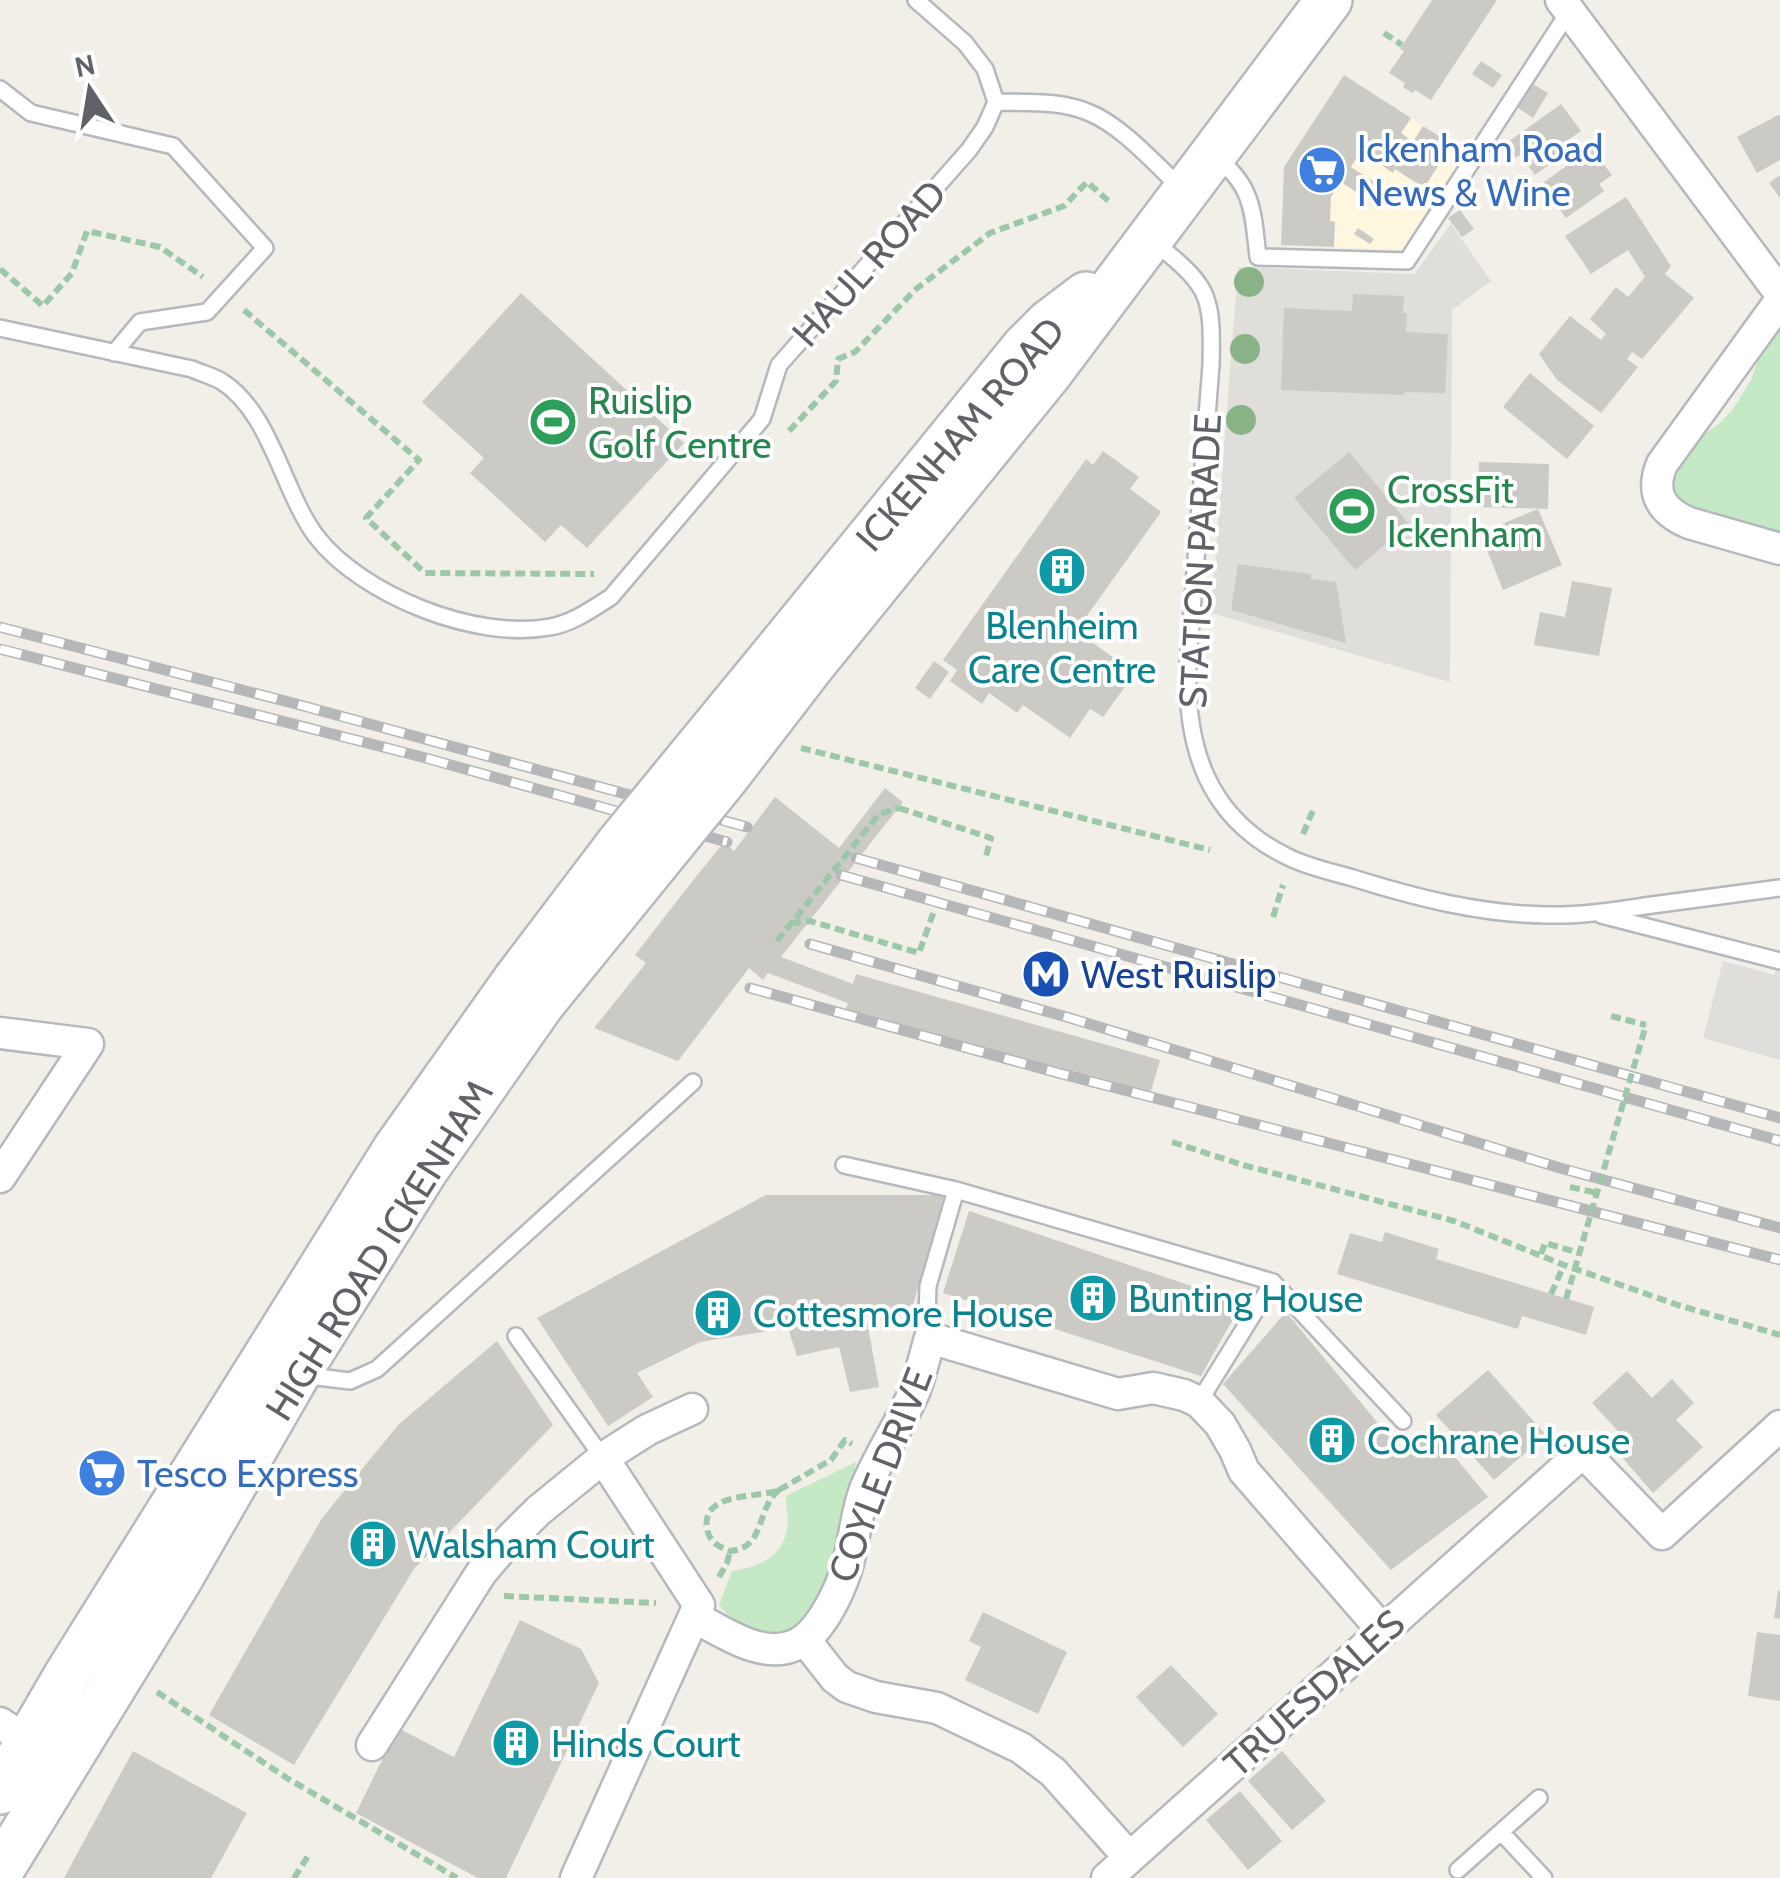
<svg xmlns="http://www.w3.org/2000/svg" width="1780" height="1878" font-family="Cabin,sans-serif">
<rect width="100%" height="100%" fill="#f1efe8"/>
<!-- commercial -->
<path fill="#fef7e0" d="M1344,75L1465,153L1402,250L1281,245L1284,167Z"/>
<!-- industrial -->
<path fill="#e0deda" d="M1451,224L1491,281L1452,310L1450,682L1211,613L1238,267L1414,274Z
M1780,957V1060L1703,1038L1723,961L1774,975Z"/>
<!-- green -->
<path fill="#c5e8c5" d="M1780,330V537L1678,505L1669,479L1692,443L1720,423L1733,409L1751,380L1763,346L1772,334Z
M856,1462L848,1510L829,1587L800,1625L785,1631L767,1633L749,1629L732,1620L719,1605L732,1571C757,1567 781,1559 787,1530C789,1520 786,1507 786,1496Z"/>
<!-- building -->
<path fill="#cccac5" d="M1432,0H1497L1431,100L1415,90L1413,93L1403,87L1405,83L1389,73L1404,51L1400,49Z
M1481,61L1502,75L1493,88L1472,74Z
M1344,75L1411,118L1401,133L1413,142L1423,126L1452,144L1424,188L1395,169L1393,173L1361,151L1351,167L1383,188L1373,203L1341,182L1331,197L1330,221L1335,222L1334,247L1281,245L1284,167Z
M1533,84L1548,93L1533,118L1518,108Z
M1561,104L1581,131L1568,140L1573,147L1535,175L1520,155L1515,158L1505,144Z
M1780,114V160L1757,173L1737,137Z
M1591,148L1612,175L1599,184L1604,191L1566,218L1551,198L1546,202L1536,188Z
M1780,175V198L1769,183Z
M1626,197L1671,266L1665,274L1694,298L1642,359L1632,352L1627,359L1638,367L1601,413L1557,380L1539,354L1570,316L1601,340L1606,334L1590,319L1616,287L1628,297L1645,277L1628,250L1591,274L1565,236Z
M1460,210L1474,229L1462,237L1448,218Z
M1358,228L1374,239L1370,244L1354,234Z
M521,293L684,443L587,548L561,525L545,542L470,473L484,458L422,402Z
M1353,294L1404,296L1403,313H1407L1406,332L1448,334L1445,393L1404,392V395L1281,390L1284,308L1352,311Z
M1530,373L1594,426L1567,459L1503,407Z
M1103,451L1139,477L1130,489L1161,512L1076,631L1135,673L1103,717L1090,709L1070,738L1023,705L1017,713L989,693L982,704L950,681L957,670L943,660L1086,459L1093,465Z
M1349,452L1409,524L1355,570L1294,498Z
M1479,462L1549,464L1548,509L1478,507Z
M1538,509L1562,565L1503,590L1480,533Z
M1238,564L1311,574V579L1336,582L1346,643L1231,610Z
M1572,581L1612,588L1599,656L1534,645L1540,612L1565,617Z
M934,661L949,672L930,699L915,688Z
M885,788L903,802L781,957L853,984L856,974L1160,1060L1149,1098L845,1011L848,1003L768,973L763,980L749,968L678,1061L594,1028L646,963L635,955L687,888L724,842L734,851L775,797L839,848Z
M766,1195H944L912,1309L866,1316L879,1387L850,1392L839,1347L797,1356L788,1328L700,1342L637,1373L653,1397L608,1426L537,1318Z
M969,1211L1242,1303L1201,1376L943,1293Z
M1385,1232L1439,1249L1436,1259L1594,1307L1586,1335L1522,1316L1518,1329L1337,1274L1350,1233L1382,1242Z
M1286,1312L1401,1451L1431,1428L1488,1497L1391,1570L1223,1384Z
M497,1341L553,1425L414,1569L294,1765L209,1715L322,1518L399,1424Z
M1488,1370L1546,1435L1494,1480L1436,1415Z
M1627,1371L1652,1398L1672,1379L1694,1403L1676,1420L1703,1447L1653,1493L1620,1455L1631,1445L1592,1403Z
M1778,1591H1780V1619L1774,1618Z
M983,1612L1067,1652L1038,1714L965,1680L981,1647L969,1641Z
M520,1620L581,1649L599,1683L506,1878H478L356,1813L398,1728L454,1757Z
M1757,1632L1780,1635V1701L1748,1696Z
M1171,1665L1218,1714L1183,1747L1136,1697Z
M133,1751L247,1813L211,1878H64Z
M1282,1751L1326,1801L1292,1830L1248,1781Z
M1240,1791L1282,1841L1248,1870L1206,1820Z"/>
<g fill="none" stroke-linecap="round" stroke-linejoin="round">
<!-- lane casing -->
<g stroke="#b5b8bc" stroke-width="20">
<path id="lane" d="M916,0L965,43L985,69L996,102C1026,103 1061,100 1090,113C1123,127 1154,163 1181,188
M0,89L31,113L173,146L265,248L207,312L140,322L114,353
M1216,158C1254,185 1253,215 1258,257L1407,261L1570,10
M1152,240C1208,286 1213,291 1211,365L1188,662C1185,747 1207,818 1288,857C1308,867 1332,872 1353,878C1417,898 1480,914 1546,915C1582,916 1617,910 1652,905C1695,899 1737,894 1780,888
M0,328L192,369C201,373 212,376 221,381C271,412 282,490 316,536C361,595 476,641 550,627C573,623 592,609 611,597L762,419L779,365L969,150L985,127L996,102
M1601,915L1780,961
M844,1165L956,1190L928,1286L927,1317L930,1338
M956,1190L1273,1282L1403,1421
M516,1336L603,1458
M301,1375L350,1381L377,1369L693,1082
M1199,1402L1273,1282
M1501,1832L1544,1878
M1458,1870L1539,1798"/>
</g>
<!-- street casing -->
<g stroke="#b5b8bc" stroke-width="35">
<path id="street" d="M1561,0L1780,293
M1780,301L1662,464C1650,493 1661,511 1689,523L1780,549
M0,1033L88,1044L0,1177
M694,1617C724,1632 762,1660 795,1645C819,1635 839,1593 846,1570C855,1542 855,1514 866,1487C880,1454 901,1423 915,1390C921,1373 925,1355 930,1338L1118,1394L1153,1388L1184,1395L1199,1402L1220,1424L1235,1450L1244,1471L1383,1631
M805,1640L835,1678L847,1687L876,1697L937,1708L1021,1748L1053,1772L1129,1857
M0,1723L43,1752
M372,1745L481,1573L509,1540L538,1511L603,1458
M576,1878L699,1605L603,1458L647,1430L692,1409
M1107,1878L1583,1452L1662,1534L1780,1426"/>
</g>
<!-- secondary casing -->
<g stroke="#b6babf" stroke-width="50">
<path id="secondary" d="M783,644L1025,347L1049,323L1086,295
M811,666L1049,373L1329,0
M0,1791L66,1677L396,1149L516,980
M0,1871L178,1581L297,1374L425,1170L542,1003"/>
</g>
<!-- path -->
<path stroke="#9cc7a9" stroke-width="6" stroke-dasharray="10 5" stroke-linecap="butt" d="M1384,33L1402,45
M0,269L43,306L72,273L87,231L160,247L203,277
M244,310L419,460L366,518L425,573L594,574
M789,431L836,381L838,359L855,352L916,289L990,233L1064,206L1087,182L1112,204
M801,748L1210,850
M899,808L991,838L986,856
M1303,834L1314,808
M1273,917L1283,885
M791,923L810,921L919,953L934,911
M1611,1016L1646,1025
M1172,1142L1243,1165L1454,1221L1564,1265L1678,1305L1780,1335
M1570,1187L1597,1193
M1541,1254L1545,1243L1579,1253
M1551,1294L1564,1265
M779,1490C756,1508 766,1548 730,1551C718,1547 709,1541 707,1529C701,1491 757,1499 779,1490Z
M779,1490L831,1460L845,1440L852,1444
M719,1577L727,1563L730,1551
M504,1596L656,1603
M157,1692L287,1778L457,1878
M294,1878L308,1856"/>
<!-- lane -->
<use href="#lane" stroke="#fff" stroke-width="15"/>
<!-- street -->
<use href="#street" stroke="#fff" stroke-width="30"/>
<!-- secondary -->
<use href="#secondary" stroke="#fff" stroke-width="45"/>
<!-- rail casing -->
<g stroke="#b6b7b8" stroke-width="11">
<path id="rail" d="M0,627L300,705L747,827
M0,649L422,757L727,842
M856,858L1780,1118
M841,875L1780,1141
M810,944L1070,1018L1560,1168L1780,1228
M750,988L1058,1073L1780,1260"/>
</g>
<!-- rail -->
<use href="#rail" stroke="#fff" stroke-width="8" stroke-dasharray="22" stroke-linecap="butt"/>
<!-- secondary-bridge casing -->
<g stroke="#b6babf" stroke-width="50" stroke-linecap="butt">
<path id="secondary-bridge" d="M516,980L619,844L783,644
M542,1003L725,778L811,666"/>
</g>
<!-- path-bridge -->
<path stroke="#9cc7a9" stroke-width="6" stroke-dasharray="10 5" stroke-linecap="butt" d="M777,941L879,814L899,808
M1566,1299L1646,1025"/>
<!-- secondary-bridge -->
<use href="#secondary-bridge" stroke="#fff" stroke-width="45"/>
</g>
<!-- trees -->
<g fill="#89b387">
<circle cx="1249" cy="282" r="15"/>
<circle cx="1245" cy="349" r="15"/>
<circle cx="1241" cy="420" r="15"/>
</g>
<!-- icons -->
<defs>
<g id="supermarket-disc" transform="scale(2.5)"><circle r="9.5" fill="#3f7fe0" stroke="#fff"/><path d="M-6-5.5h2.5l.6 2H6L4.5 2H-2.5L-4.4-4H-6ZM-1.5 3.2a1.3 1.3 0 1 0 .1 0ZM3 3.2a1.3 1.3 0 1 0 .1 0Z" fill="#fff"/></g>
<g id="stadium-disc" transform="scale(2.5)"><circle r="9.5" fill="#2e9e5b" stroke="#fff"/><path d="M0-5a6.5 5 0 1 0 0 10a6.5 5 0 1 0 0-10ZM-3.5-1.8h7v3.6h-7Z" fill="#fff"/></g>
<g id="building-disc" transform="scale(2.5)"><circle r="9.5" fill="#0f9aa8" stroke="#fff"/><path d="M-4-6H4V6H1V3H-1V6H-4ZM-2.5-4.3h1.7v1.8h-1.7ZM.8-4.3h1.7v1.8H.8ZM-2.5-1h1.7V.8h-1.7ZM.8-1h1.7V.8H.8Z" fill="#fff"/></g>
<g id="metro-disc" transform="scale(2.5)"><circle r="9.5" fill="#1a4fb4" stroke="#fff"/><path d="M-5.5 5V-5H-3L0 0L3-5H5.5V5H3V-.5L0 4L-3-.5V5Z" fill="#fff"/></g>
</defs>
<g fill-rule="evenodd">
<use href="#supermarket-disc" x="1322" y="170"/>
<use href="#stadium-disc" x="553" y="422"/>
<use href="#stadium-disc" x="1352" y="511"/>
<use href="#building-disc" x="1062" y="571"/>
<use href="#metro-disc" x="1046" y="974"/>
<use href="#building-disc" x="1093" y="1298"/>
<use href="#building-disc" x="718" y="1313"/>
<use href="#building-disc" x="1332" y="1440"/>
<use href="#supermarket-disc" x="102" y="1473"/>
<use href="#building-disc" x="373" y="1544"/>
<use href="#building-disc" x="516" y="1743"/>
</g>
<g text-anchor="middle" dominant-baseline="central" stroke-width="8" stroke-linejoin="round" paint-order="stroke">
<!-- shop labels -->
<g font-size="38" fill="#366cbe" stroke="#fff" text-anchor="start">
<text x="1357" y="148">Ickenham Road<tspan x="1357" dy="44">News &amp; Wine</tspan></text>
<text x="137" y="1473">Tesco Express</text>
</g>
<!-- street labels -->
<g font-size="38" fill="#5f6368" stroke="#fff">
<text transform="translate(869 263) rotate(-48)">HAUL ROAD</text>
<text transform="translate(960 434) rotate(-49)">ICKENHAM ROAD</text>
<text transform="translate(1200 561) rotate(-87)">STATION PARADE</text>
<text transform="translate(379 1250) rotate(-58)">HIGH ROAD ICKENHAM</text>
<text transform="translate(880 1475) rotate(-69)">COYLE DRIVE</text>
<text transform="translate(1314 1693) rotate(-42)">TRUESDALES</text>
</g>
<!-- leisure labels -->
<g font-size="38" fill="#27864d" stroke="#fff" text-anchor="start">
<text x="588" y="400">Ruislip<tspan x="588" dy="44">Golf Centre</tspan></text>
<text x="1387" y="489">CrossFit<tspan x="1387" dy="44">Ickenham</tspan></text>
</g>
<!-- culture labels -->
<g font-size="38" fill="#0d838f" stroke="#fff" text-anchor="start">
<text x="1062" y="625" text-anchor="middle">Blenheim<tspan x="1062" dy="44">Care Centre</tspan></text>
<text x="1128" y="1298">Bunting House</text>
<text x="753" y="1313">Cottesmore House</text>
<text x="1367" y="1440">Cochrane House</text>
<text x="408" y="1544">Walsham Court</text>
<text x="551" y="1743">Hinds Court</text>
</g>
<!-- transit labels -->
<g font-size="38" fill="#164399" stroke="#fff" text-anchor="start">
<text x="1081" y="974">West Ruislip</text>
</g>
</g>
<!-- north arrow -->
<g transform="translate(90 90) rotate(348)" stroke="#ffffff" stroke-width="8" paint-order="stroke">
<path d="M0-8L18 38L0 25L-18 38Z" fill="#5f6368"/>
<text y="-15" font-size="28" font-weight="bold" text-anchor="middle" fill="#5f6368">N</text>
</g>
</svg>
